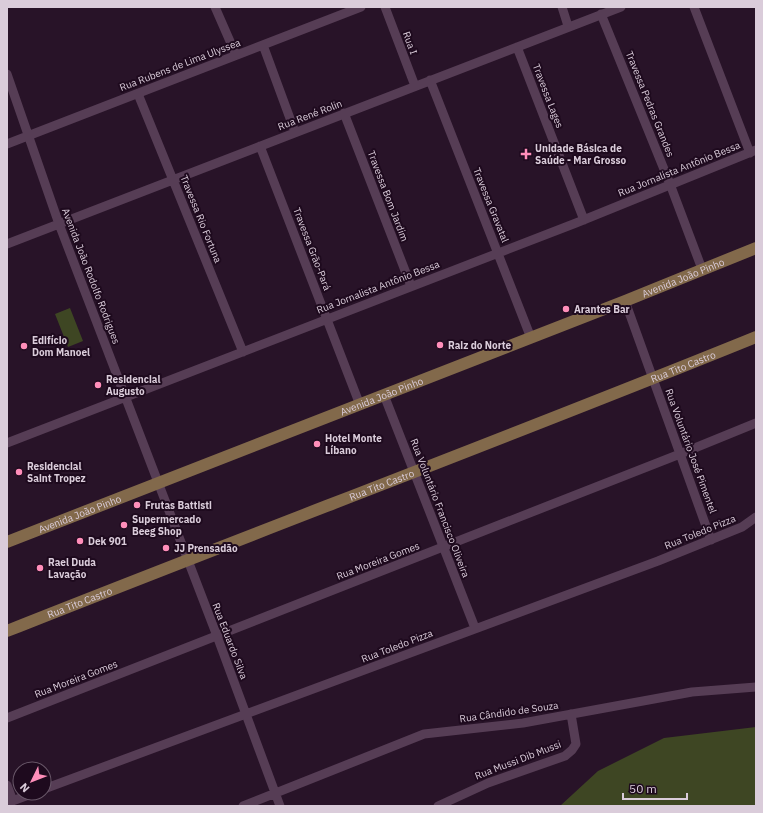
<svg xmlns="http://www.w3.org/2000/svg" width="763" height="813" font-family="'IBM Plex Sans',sans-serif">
<rect width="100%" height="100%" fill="#281328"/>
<!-- green -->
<path fill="#3e4623" d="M70,308L83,341L68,347L55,314Z
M756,727V806H560L598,771L664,738Z"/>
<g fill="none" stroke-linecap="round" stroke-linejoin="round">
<!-- minor -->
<path stroke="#563d55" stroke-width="9" d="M215,7L236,55
M385,7L415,86
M562,7L568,26
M694,7L750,153
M601,14L670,184L702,269
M263,45L295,132
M517,47L584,220
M7,74L59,224L217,636L280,806
M430,80L531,338
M138,94L243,352
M344,113L411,286
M7,144L361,7
M260,146L360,405
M7,244L621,7
M625,301L711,540
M384,395L475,628
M7,443L576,223L756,150
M7,718L680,454L756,423
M7,785L13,801
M44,789L658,561L742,527L756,517
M7,803L34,793
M243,806L424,734L523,723L692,692L756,687
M438,806L488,783L565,756L572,750L576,744L571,714"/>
<!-- major -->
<g stroke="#82694b" stroke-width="12">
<path id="s1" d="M7,542L625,301L756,248"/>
<path id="s2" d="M7,631C256,532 507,438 756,337"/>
</g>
</g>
<!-- markers -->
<g fill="#ff8eba" stroke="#1e0a1e" stroke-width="1.5">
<path d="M524 148h4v4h4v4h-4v4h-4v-4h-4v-4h4z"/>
<circle cx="566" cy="309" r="4"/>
<circle cx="440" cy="345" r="4"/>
<circle cx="24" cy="346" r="4"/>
<circle cx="98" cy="385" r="4"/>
<circle cx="317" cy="444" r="4"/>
<circle cx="19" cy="472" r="4"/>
<circle cx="137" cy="505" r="4"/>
<circle cx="124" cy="525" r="4"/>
<circle cx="80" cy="541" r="4"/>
<circle cx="166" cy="548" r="4"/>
<circle cx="40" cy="568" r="4"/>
</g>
<g text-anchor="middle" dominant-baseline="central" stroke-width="4" stroke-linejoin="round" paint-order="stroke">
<!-- street labels -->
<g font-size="10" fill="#daccda" stroke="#1e0a1e">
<text transform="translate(410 43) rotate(70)">Rua I</text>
<text transform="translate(180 65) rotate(-21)">Rua Rubens de Lima Ulyssea</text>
<text transform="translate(548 96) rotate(69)">Travessa Lages</text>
<text transform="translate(650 104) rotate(68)">Travessa Pedras Grandes</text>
<text transform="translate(310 115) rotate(-21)">Rua René Rolin</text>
<text transform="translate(679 169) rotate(-22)">Rua Jornalista Antônio Bessa</text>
<text transform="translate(388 196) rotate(69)">Travessa Bom Jardim</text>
<text transform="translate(491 205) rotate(68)">Travessa Gravatal</text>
<text transform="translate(201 219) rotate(68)">Travessa Rio Fortuna</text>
<text transform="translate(312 249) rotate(69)">Travessa Grão-Pará</text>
<text transform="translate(91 276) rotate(69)">Avenida João Rodolfo Rodrigues</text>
<text stroke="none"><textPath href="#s1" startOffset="726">Avenida João Pinho</textPath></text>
<text transform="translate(378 287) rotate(-21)">Rua Jornalista Antônio Bessa</text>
<text stroke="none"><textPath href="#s2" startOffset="726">Rua Tito Castro</textPath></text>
<text stroke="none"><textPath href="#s1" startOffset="402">Avenida João Pinho</textPath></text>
<text transform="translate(691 451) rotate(70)">Rua Voluntário José Pimentel</text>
<text stroke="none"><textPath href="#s2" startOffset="402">Rua Tito Castro</textPath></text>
<text transform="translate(440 508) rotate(69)">Rua Voluntário Francisco Oliveira</text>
<text stroke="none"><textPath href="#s1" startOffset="78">Avenida João Pinho</textPath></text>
<text transform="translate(700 532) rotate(-22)">Rua Toledo Pizza</text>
<text transform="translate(378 561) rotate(-21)">Rua Moreira Gomes</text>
<text stroke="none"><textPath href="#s2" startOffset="78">Rua Tito Castro</textPath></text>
<text transform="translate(230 641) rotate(69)">Rua Eduardo Silva</text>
<text transform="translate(397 646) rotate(-21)">Rua Toledo Pizza</text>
<text transform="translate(76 679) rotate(-21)">Rua Moreira Gomes</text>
<text transform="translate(509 712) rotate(-8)">Rua Cândido de Souza</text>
<text transform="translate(518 760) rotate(-21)">Rua Mussi Dib Mussi</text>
</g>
<!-- poi labels -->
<g font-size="10" font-weight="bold" fill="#daccda" stroke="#1e0a1e" text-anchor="start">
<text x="535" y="148">Unidade Básica de<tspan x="535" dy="12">Saúde - Mar Grosso</tspan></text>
<text x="574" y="309">Arantes Bar</text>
<text x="32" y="340">Edifício<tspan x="32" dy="12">Dom Manoel</tspan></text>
<text x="448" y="345">Raiz do Norte</text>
<text x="106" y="379">Residencial<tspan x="106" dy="12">Augusto</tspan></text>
<text x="325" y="438">Hotel Monte<tspan x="325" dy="12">Líbano</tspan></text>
<text x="27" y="466">Residencial<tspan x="27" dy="12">Saint Tropez</tspan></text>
<text x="145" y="505">Frutas Battisti</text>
<text x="132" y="519">Supermercado<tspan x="132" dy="12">Beeg Shop</tspan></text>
<text x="88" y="541">Dek 901</text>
<text x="174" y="548">JJ Prensadão</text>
<text x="48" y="562">Rael Duda<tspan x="48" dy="12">Lavação</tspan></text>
</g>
</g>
<!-- border -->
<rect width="763" height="813" fill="none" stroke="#daccda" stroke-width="16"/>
<!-- north arrow -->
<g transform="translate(32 781) rotate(227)"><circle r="19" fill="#1e0a1e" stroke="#695869"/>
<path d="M0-3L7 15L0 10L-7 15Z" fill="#ff8eba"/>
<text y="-6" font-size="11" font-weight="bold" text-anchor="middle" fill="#daccda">N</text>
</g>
<!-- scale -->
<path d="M623 793v6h64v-6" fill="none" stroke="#daccda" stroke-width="2"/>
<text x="629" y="793" font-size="12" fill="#daccda" stroke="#1e0a1e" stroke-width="3" paint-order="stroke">50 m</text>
</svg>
